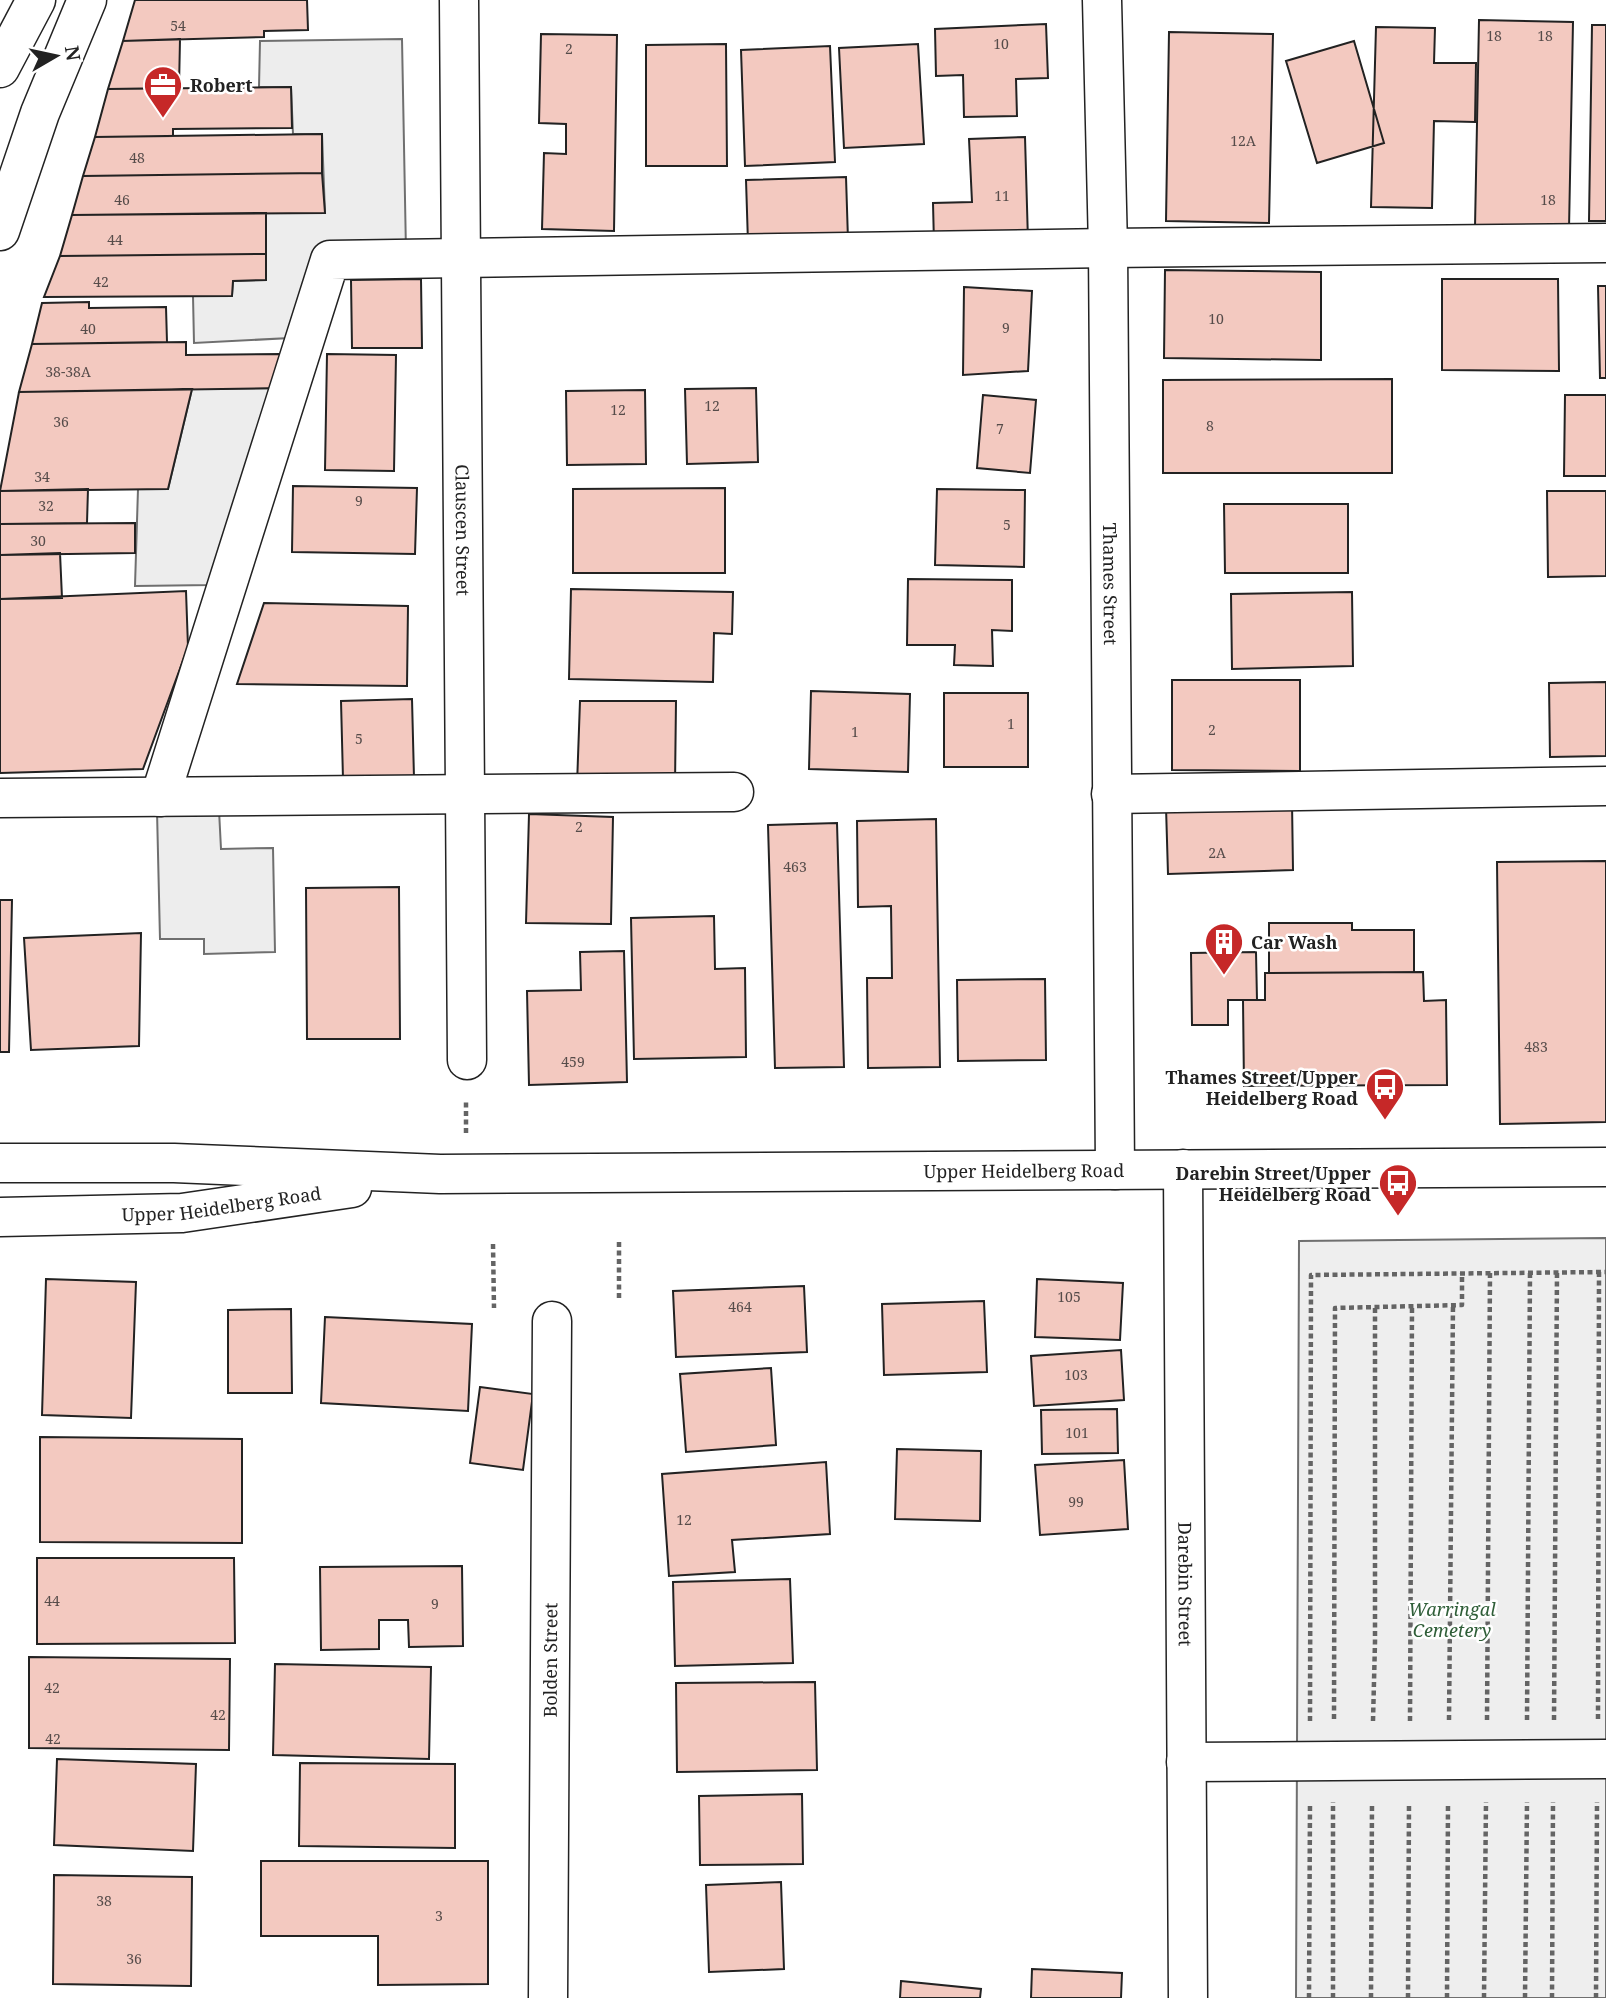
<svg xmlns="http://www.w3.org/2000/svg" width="1606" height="1998" font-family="'Noto Serif',serif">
<rect width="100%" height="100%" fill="#fff"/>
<!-- green -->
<path fill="#eee" stroke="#6f6f6f" stroke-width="2" d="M1606,1238V1998H1296L1299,1241Z"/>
<!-- parking -->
<path fill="#ededed" stroke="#6f6f6f" stroke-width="2" d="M402,39L406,252L319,253L290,338L194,343L193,296L232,295L233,281L266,280V213H325L322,134H293L291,87H259L260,41Z
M281,388L212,585L135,586L138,489H168L192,389Z
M219,810L221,849L273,848L275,952L204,954V939H160L157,811Z"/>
<!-- building -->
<path fill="#f3c9c0" stroke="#222" stroke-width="2" d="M135,0H307L308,30L264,31V37L123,41Z
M1479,20L1573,22L1569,229L1475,227Z
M1046,24L1048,78L1016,79L1017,116L964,117L963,75L936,76L935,29Z
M1592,25H1606V221H1589Z
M1376,27L1435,28L1434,63H1476L1475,122L1434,121L1432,208L1371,207Z
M1169,32L1273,34L1269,223L1166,221Z
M541,34L617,35L614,231L542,229L544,153L566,154V124L539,123Z
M180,39L179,88L108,89L123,41Z
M1354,41L1384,143L1317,163L1286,61Z
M726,44L727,166H646V45Z
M918,44L924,144L844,148L839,48Z
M830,46L835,162L745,166L741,50Z
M291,87L292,128L173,129V136L95,137L108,89Z
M322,134V173L83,176L95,137Z
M1025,137L1028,241L934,244L933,203L972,202L969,139Z
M322,173L325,213L72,215L83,176Z
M846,177L848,240L748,243L746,180Z
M266,213V254L60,256L72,215Z
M266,254V280L233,281L232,296L44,297L60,256Z
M1165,270L1321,272V360L1164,358Z
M421,279L422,348H352L351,280Z
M1442,279H1558L1559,371L1442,370Z
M1598,286H1606V378H1600Z
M964,287L1032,291L1028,371L963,375Z
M89,302V308L166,307L167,342L32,344L42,303Z
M186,342V355L280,354L281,388L19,392L32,344Z
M327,354L396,355L394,471L325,470Z
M1392,379V473H1163V380Z
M756,388L758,462L687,464L685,389Z
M192,389L168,489L0,491L19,392Z
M645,390L646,464L567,465L566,391Z
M983,395L1036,400L1030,473L977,468Z
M1565,395H1606V476H1564Z
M293,486L417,488L415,554L292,552Z
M725,488V573H573V489Z
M88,489L87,523L0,524V491Z
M937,489L1025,490L1024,567L935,565Z
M1547,491H1606V576L1548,577Z
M1224,504H1348V573H1225Z
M135,523V553L0,555V524Z
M60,553L62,598L0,599V555Z
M908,579L1012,580V631L992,630L993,666L954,665L955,645H907Z
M571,589L733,592L732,634L714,633L713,682L569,679Z
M186,591L188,647L143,769L0,773V599Z
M1352,592L1353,666L1232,669L1231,594Z
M264,603L408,606L407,686L237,684Z
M1172,680H1300V771L1172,770Z
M1606,682V756L1550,757L1549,683Z
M811,691L910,694L908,772L809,769Z
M944,693H1028V767H944Z
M412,699L414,778L343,779L341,701Z
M580,701H676L675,785H577Z
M1292,802L1293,870L1168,874L1166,807Z
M529,814L613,817L611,924L526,923Z
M936,819L940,1067L868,1068L867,978H892L891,906L858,907L857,821Z
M837,823L844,1067L775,1068L768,825Z
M1606,861V1122L1500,1124L1497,862Z
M399,887L400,1039H307L306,888Z
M0,900H12L9,1052H0Z
M714,916L715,969L745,968L746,1057L634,1059L631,918Z
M1269,923H1352V930H1414V972L1269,973Z
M141,933L139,1046L31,1050L24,938Z
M624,951L627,1082L529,1085L527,991L581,990L580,952Z
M1256,952L1257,1000H1228V1025H1192L1191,953Z
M1423,972L1424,1001L1446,1000L1447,1085L1244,1086L1243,1000H1265V973Z
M1045,979L1046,1060L958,1061L957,980Z
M46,1279L136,1282L131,1418L42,1415Z
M1037,1279L1123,1283L1120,1340L1035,1337Z
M804,1286L807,1352L676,1357L673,1291Z
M984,1301L987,1372L884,1375L882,1304Z
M291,1309L292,1393H228V1310Z
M325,1317L472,1324L468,1411L321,1403Z
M1121,1350L1124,1400L1034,1406L1031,1356Z
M771,1368L776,1445L686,1452L680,1374Z
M480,1387L533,1394L523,1470L470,1463Z
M1117,1409L1118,1453L1042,1454L1041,1410Z
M40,1437L242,1439V1543L40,1542Z
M897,1449L981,1451L980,1521L895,1519Z
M1124,1460L1128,1529L1040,1535L1035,1465Z
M826,1462L830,1534L732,1540L735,1572L669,1576L662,1474Z
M37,1558H234L235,1643L37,1644Z
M462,1566L463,1646L409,1647L408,1620H379V1649L321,1650L320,1567Z
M790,1579L793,1663L675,1666L673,1582Z
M29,1657L230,1659L229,1750L29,1748Z
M275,1664L431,1667L429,1759L273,1755Z
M815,1682L817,1770L677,1772L676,1683Z
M57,1759L196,1764L193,1851L54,1845Z
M300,1763L455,1764V1848L299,1846Z
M802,1794L803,1864L700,1865L699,1796Z
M261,1861H488V1984L378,1985V1936H261Z
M54,1875L192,1877L191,1986L53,1984Z
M781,1882L784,1969L709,1972L706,1885Z
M1032,1969L1122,1973L1121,1998H1031Z
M901,1981L981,1989L980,1998H900Z"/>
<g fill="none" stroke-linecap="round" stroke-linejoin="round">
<!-- minor casing -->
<g stroke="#222" stroke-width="41">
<g id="minor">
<path id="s1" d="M459,0L467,1060"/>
<path id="s2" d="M1102,0L1108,248L1115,1170"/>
<path d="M1111,794L1606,786"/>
<path d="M160,797L330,260L1108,248L1606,243"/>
<path d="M0,798L734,792"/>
<path id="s3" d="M1183,1169L1188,1998"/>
<path d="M1186,1762L1606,1759"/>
<path id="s4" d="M548,1998L552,1321"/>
</g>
</g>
<!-- major casing -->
<g stroke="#222" stroke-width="41">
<g id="major">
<path d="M0,231L40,113L87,0"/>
<path id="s5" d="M0,1163H174L440,1174L1606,1167"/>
<path id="s6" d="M0,1217L182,1213L352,1188"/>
</g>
</g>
<!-- highway casing -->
<g stroke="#222" stroke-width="41">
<path id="highway" d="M0,68L36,0"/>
</g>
<!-- path -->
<path stroke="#646464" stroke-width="4.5" stroke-dasharray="5 3.5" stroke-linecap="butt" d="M466,1133V1100
M619,1242V1300
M493,1244L494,1308
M1334,1719L1335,1308L1462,1305V1273
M1598,1719L1599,1272
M1449,1720L1453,1305
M1487,1720L1490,1273
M1527,1720L1530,1273
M1554,1720L1557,1272
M1310,1721L1311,1275L1606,1272
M1373,1721L1375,1642V1307
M1410,1721L1412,1306
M1309,1998L1310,1803
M1333,1998V1802
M1371,1998L1372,1803
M1408,1998L1409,1803
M1447,1998L1448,1803
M1484,1998L1486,1802
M1525,1998L1527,1802
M1552,1998L1553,1802
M1596,1998L1597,1802"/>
<!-- minor -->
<use href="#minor" stroke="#fff" stroke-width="38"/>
<!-- major -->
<use href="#major" stroke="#fff" stroke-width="38"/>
<!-- highway -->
<use href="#highway" stroke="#fff" stroke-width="38"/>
</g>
<!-- icons -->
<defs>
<g id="office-pin" transform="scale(2.0125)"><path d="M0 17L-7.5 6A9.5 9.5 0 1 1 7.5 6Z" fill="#c62828" stroke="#fff"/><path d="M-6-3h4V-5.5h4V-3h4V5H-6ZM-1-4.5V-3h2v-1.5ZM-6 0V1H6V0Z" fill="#fff"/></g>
<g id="building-pin" transform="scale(2.0125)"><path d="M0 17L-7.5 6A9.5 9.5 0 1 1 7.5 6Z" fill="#c62828" stroke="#fff"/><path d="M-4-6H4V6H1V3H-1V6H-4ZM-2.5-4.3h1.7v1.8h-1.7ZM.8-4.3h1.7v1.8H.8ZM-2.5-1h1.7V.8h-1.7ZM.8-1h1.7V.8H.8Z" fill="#fff"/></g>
<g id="bus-pin" transform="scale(2.0125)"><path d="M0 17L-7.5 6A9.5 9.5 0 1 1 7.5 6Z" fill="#c62828" stroke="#fff"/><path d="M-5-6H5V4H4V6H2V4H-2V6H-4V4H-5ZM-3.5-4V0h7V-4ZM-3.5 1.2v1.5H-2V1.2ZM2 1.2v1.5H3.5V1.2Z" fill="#fff"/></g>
</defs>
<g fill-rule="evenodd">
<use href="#office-pin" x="163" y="85"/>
<use href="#building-pin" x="1224" y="942"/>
<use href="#bus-pin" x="1385" y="1087"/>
<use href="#bus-pin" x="1398" y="1183"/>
</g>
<g text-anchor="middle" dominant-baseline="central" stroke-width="5" stroke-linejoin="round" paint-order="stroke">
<!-- number labels -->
<g font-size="14" fill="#564c4a">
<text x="178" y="25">54</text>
<text x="1494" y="35">18</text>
<text x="1545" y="35">18</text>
<text x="1001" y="43">10</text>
<text x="569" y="48">2</text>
<text x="1243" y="140">12A</text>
<text x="137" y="157">48</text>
<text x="1002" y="195">11</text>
<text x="122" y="199">46</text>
<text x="1548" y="199">18</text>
<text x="115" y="239">44</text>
<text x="101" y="281">42</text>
<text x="1216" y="318">10</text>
<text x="1006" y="327">9</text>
<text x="88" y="328">40</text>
<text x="68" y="371">38-38A</text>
<text x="712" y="405">12</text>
<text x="618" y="409">12</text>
<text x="61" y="421">36</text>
<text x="1210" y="425">8</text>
<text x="1000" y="428">7</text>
<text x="42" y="476">34</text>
<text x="359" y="500">9</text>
<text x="46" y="505">32</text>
<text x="1007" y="524">5</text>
<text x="38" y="540">30</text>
<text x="1011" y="723">1</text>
<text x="1212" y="729">2</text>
<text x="855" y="731">1</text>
<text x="359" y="738">5</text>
<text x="579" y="826">2</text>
<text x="1217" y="852">2A</text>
<text x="795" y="866">463</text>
<text x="1536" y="1046">483</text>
<text x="573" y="1061">459</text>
<text x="1069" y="1296">105</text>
<text x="740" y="1306">464</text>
<text x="1076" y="1374">103</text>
<text x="1077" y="1432">101</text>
<text x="1076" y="1501">99</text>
<text x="684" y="1519">12</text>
<text x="52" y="1600">44</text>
<text x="435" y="1603">9</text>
<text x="52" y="1687">42</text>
<text x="218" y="1714">42</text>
<text x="53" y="1738">42</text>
<text x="104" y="1900">38</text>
<text x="439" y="1915">3</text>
<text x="134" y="1958">36</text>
</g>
<!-- poi labels -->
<g font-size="18" font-weight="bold" fill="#222" stroke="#fff" text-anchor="start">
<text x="190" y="85">Robert</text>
<text x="1251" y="942">Car Wash</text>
<text x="1358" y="1077" text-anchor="end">Thames Street/Upper<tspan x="1358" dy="21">Heidelberg Road</tspan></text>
<text x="1371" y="1173" text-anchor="end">Darebin Street/Upper<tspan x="1371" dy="21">Heidelberg Road</tspan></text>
</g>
<!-- street labels -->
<g font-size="18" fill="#222" stroke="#fff">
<text stroke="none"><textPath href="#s1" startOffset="530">Clauscen Street</textPath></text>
<text stroke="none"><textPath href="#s2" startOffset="584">Thames Street</textPath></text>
<text stroke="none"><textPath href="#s5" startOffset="1024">Upper Heidelberg Road</textPath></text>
<text stroke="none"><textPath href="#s6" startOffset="222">Upper Heidelberg Road</textPath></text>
<text stroke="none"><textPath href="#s3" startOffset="415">Darebin Street</textPath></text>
<text stroke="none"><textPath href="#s4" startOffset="338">Bolden Street</textPath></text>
</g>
<!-- park labels -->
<g font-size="18" font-style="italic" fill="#2f5e38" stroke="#fff">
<text x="1452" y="1609">Warringal<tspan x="1452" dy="21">Cemetery</tspan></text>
</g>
</g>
<!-- north arrow -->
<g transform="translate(56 56) rotate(81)" stroke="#ffffff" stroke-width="5" paint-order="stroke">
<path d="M0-5L12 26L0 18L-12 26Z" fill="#222222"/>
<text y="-10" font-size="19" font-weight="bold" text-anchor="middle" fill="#222222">N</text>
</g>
</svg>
